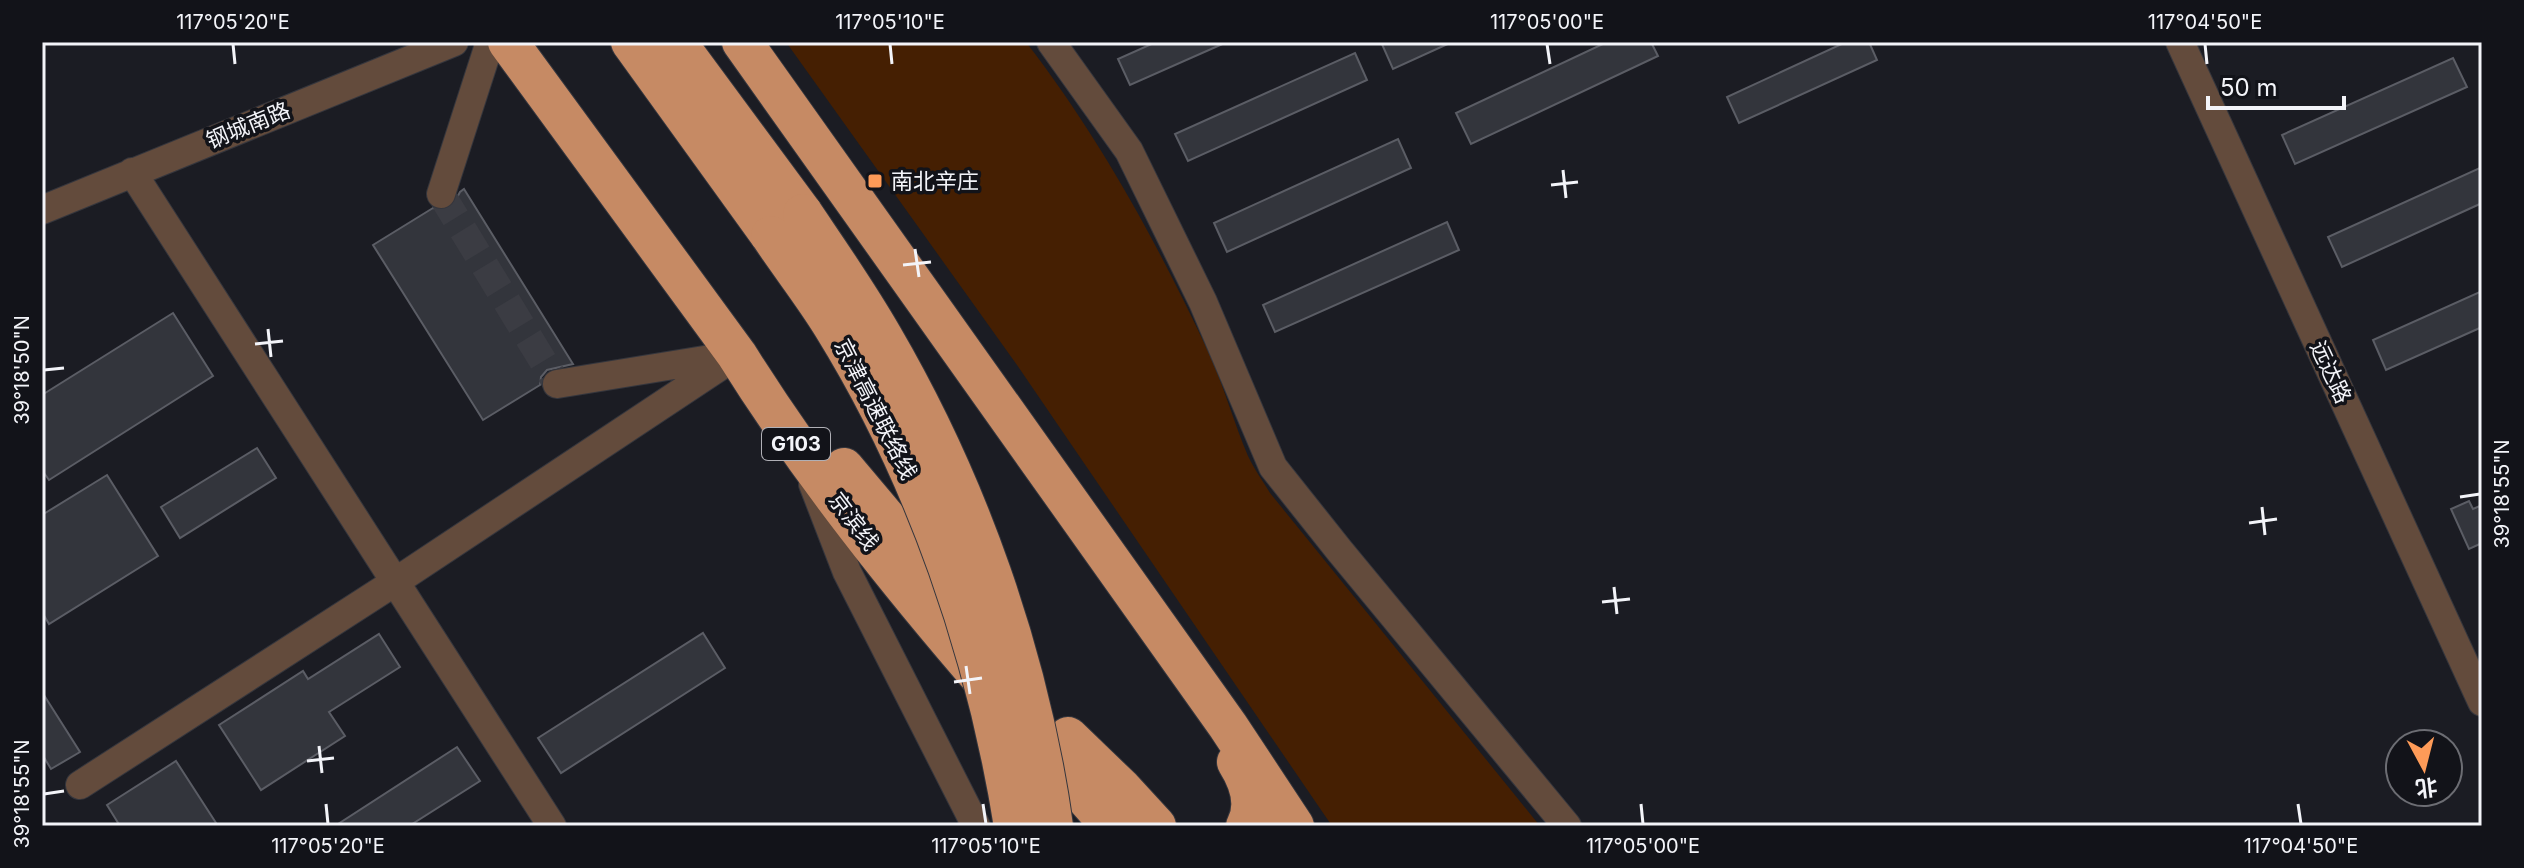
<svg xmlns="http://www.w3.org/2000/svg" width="2524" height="868" font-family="Inter,'Noto Sans SC',sans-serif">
<rect width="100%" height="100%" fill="#1b1c23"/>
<!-- green -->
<path fill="#451f02" d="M786,42H1026C1102,141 1156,241 1209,353C1224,387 1234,423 1248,456C1254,469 1263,481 1270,493L1540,826H1332L1017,365Z"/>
<!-- building -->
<path fill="#33353c" stroke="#5b5d65" stroke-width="2" d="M1156,42H1227L1130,85L1118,59Z
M1381,42H1452L1393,69Z
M1607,42H1651L1658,56L1471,144L1456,113Z
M1846,42H1869L1877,60L1739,123L1727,97Z
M1355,53L1367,80L1188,161L1175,134Z
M2453,58L2467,87L2295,164L2282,135Z
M1398,139L1411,168L1227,252L1214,223Z
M2482,167V203L2342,267L2328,237Z
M464,189L573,364L547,370L541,377L540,385L483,420L373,245L433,208L444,211L452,207L460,192Z
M1447,222L1459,250L1275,332L1263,305Z
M2482,291V327L2386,370L2373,340Z
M173,313L213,376L49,480L42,470V395Z
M257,448L276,478L180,538L161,507Z
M107,475L158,556L49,624L42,612V515Z
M2469,501L2473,509L2482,505V543L2469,549L2451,509Z
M703,633L725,668L561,773L538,738Z
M379,634L400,667L329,712L345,736L261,790L219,725L303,671L308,679Z
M42,692L80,752L51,769L42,754Z
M457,747L480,781L409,826H335Z
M176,761L218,826H120L107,805Z"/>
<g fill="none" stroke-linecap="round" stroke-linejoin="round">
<!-- minor-tunnel -->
<path stroke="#3b3c43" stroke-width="28" stroke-dasharray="28 14" stroke-linecap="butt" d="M441,194L557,384"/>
<!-- minor casing -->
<g stroke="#35363d" stroke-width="30">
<path id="minor" d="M1051,42L1129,151L1203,302L1273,467L1339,550L1567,826
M2180,42L2482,702
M132,172L552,826
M441,194L490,42
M42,210L454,42
M557,384L729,356
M813,484L847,572L976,826
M80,785L395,582L737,355"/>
</g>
<!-- highway casing -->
<g stroke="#35363d" stroke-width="42">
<path id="highway" d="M508,42L737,355C811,473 897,581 988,686
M631,42L771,236
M676,42L803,214
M742,42L1228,726L1294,826
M844,468L960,606
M1030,734L1111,826
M1068,737L1122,789L1156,826
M1237,762C1249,781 1257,805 1246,826"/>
</g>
<!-- minor -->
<use href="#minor" stroke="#634b3c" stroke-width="28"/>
<!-- highway -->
<use href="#highway" stroke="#c68a64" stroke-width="40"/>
<!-- highway-bridge casing -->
<g stroke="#35363d" stroke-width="42" stroke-linecap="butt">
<path id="highway-bridge" d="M803,214C830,254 858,294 882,336C969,485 1029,656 1053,826
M771,236C791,266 814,295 833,326C926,476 986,652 1014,826"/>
</g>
<!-- highway-bridge -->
<use href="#highway-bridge" stroke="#c68a64" stroke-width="40"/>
</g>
<!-- ticks -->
<path fill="none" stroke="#f3f4f9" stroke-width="3" d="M233,44L235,64M890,44L892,64M1547,44L1550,64M2205,44L2207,64M1563,170L1566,198M1551,185L1578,182M915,249L919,277M903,265L931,262M268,329L271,357M255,344L283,341M44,370L64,368M2460,497L2480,494M2262,507L2265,535M2249,523L2277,519M1614,587L1617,614M1602,602L1630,599M966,666L970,694M954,682L982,678M319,746L322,773M307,761L334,758M44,794L64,791M326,804L328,824M983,804L986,824M1641,804L1643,824M2298,804L2301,824"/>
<!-- markers -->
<rect fill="#fe9b58" stroke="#121319" stroke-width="3" x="867" y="173" width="16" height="16" rx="4"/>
<g text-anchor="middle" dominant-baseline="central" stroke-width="7" stroke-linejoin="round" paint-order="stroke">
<!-- shield labels -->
<rect fill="#121319" stroke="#b0b0b6" stroke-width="2" x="762" y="428" width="68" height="32" rx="6"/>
<g font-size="20" font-weight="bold" fill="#f3f4f9">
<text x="796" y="444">G103</text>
</g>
<!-- street labels -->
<g font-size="22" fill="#f3f4f9" stroke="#121319">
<text transform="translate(248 125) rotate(-22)">钢城南路</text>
<text transform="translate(2331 372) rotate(65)">远达路</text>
<text transform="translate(876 409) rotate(63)">京津高速联络线</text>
<text transform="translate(854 521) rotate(53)">京滨线</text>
</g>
<!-- poi labels -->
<g font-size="22" fill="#f3f4f9" stroke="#121319" text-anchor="start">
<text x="891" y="181">南北辛庄</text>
</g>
</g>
<!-- border -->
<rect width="2524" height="868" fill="none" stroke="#121319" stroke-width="88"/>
<!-- north arrow -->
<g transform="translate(2424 768) rotate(173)"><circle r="38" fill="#121319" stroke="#6c6d73" stroke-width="2"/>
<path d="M0-6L14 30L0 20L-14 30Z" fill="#fe9b58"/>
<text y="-12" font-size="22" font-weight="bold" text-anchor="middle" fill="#f3f4f9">北</text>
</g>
<!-- scale -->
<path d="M2208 96v12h136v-12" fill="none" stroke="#f3f4f9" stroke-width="4"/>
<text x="2220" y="96" font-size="24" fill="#f3f4f9" stroke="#121319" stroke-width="6" paint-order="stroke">50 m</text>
<rect x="44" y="44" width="2436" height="780" fill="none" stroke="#f3f4f9" stroke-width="3"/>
<g font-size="20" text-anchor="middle" fill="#f3f4f9">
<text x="233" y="29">117°05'20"E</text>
<text x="890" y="29">117°05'10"E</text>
<text x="1547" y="29">117°05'00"E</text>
<text x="2205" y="29">117°04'50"E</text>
<text transform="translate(22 370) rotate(-90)" y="7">39°18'50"N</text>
<text transform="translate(2502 494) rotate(-90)" y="7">39°18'55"N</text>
<text transform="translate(22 794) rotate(-90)" y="7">39°18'55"N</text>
<text x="328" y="853">117°05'20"E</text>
<text x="986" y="853">117°05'10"E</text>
<text x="1643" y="853">117°05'00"E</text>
<text x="2301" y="853">117°04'50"E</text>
</g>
</svg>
